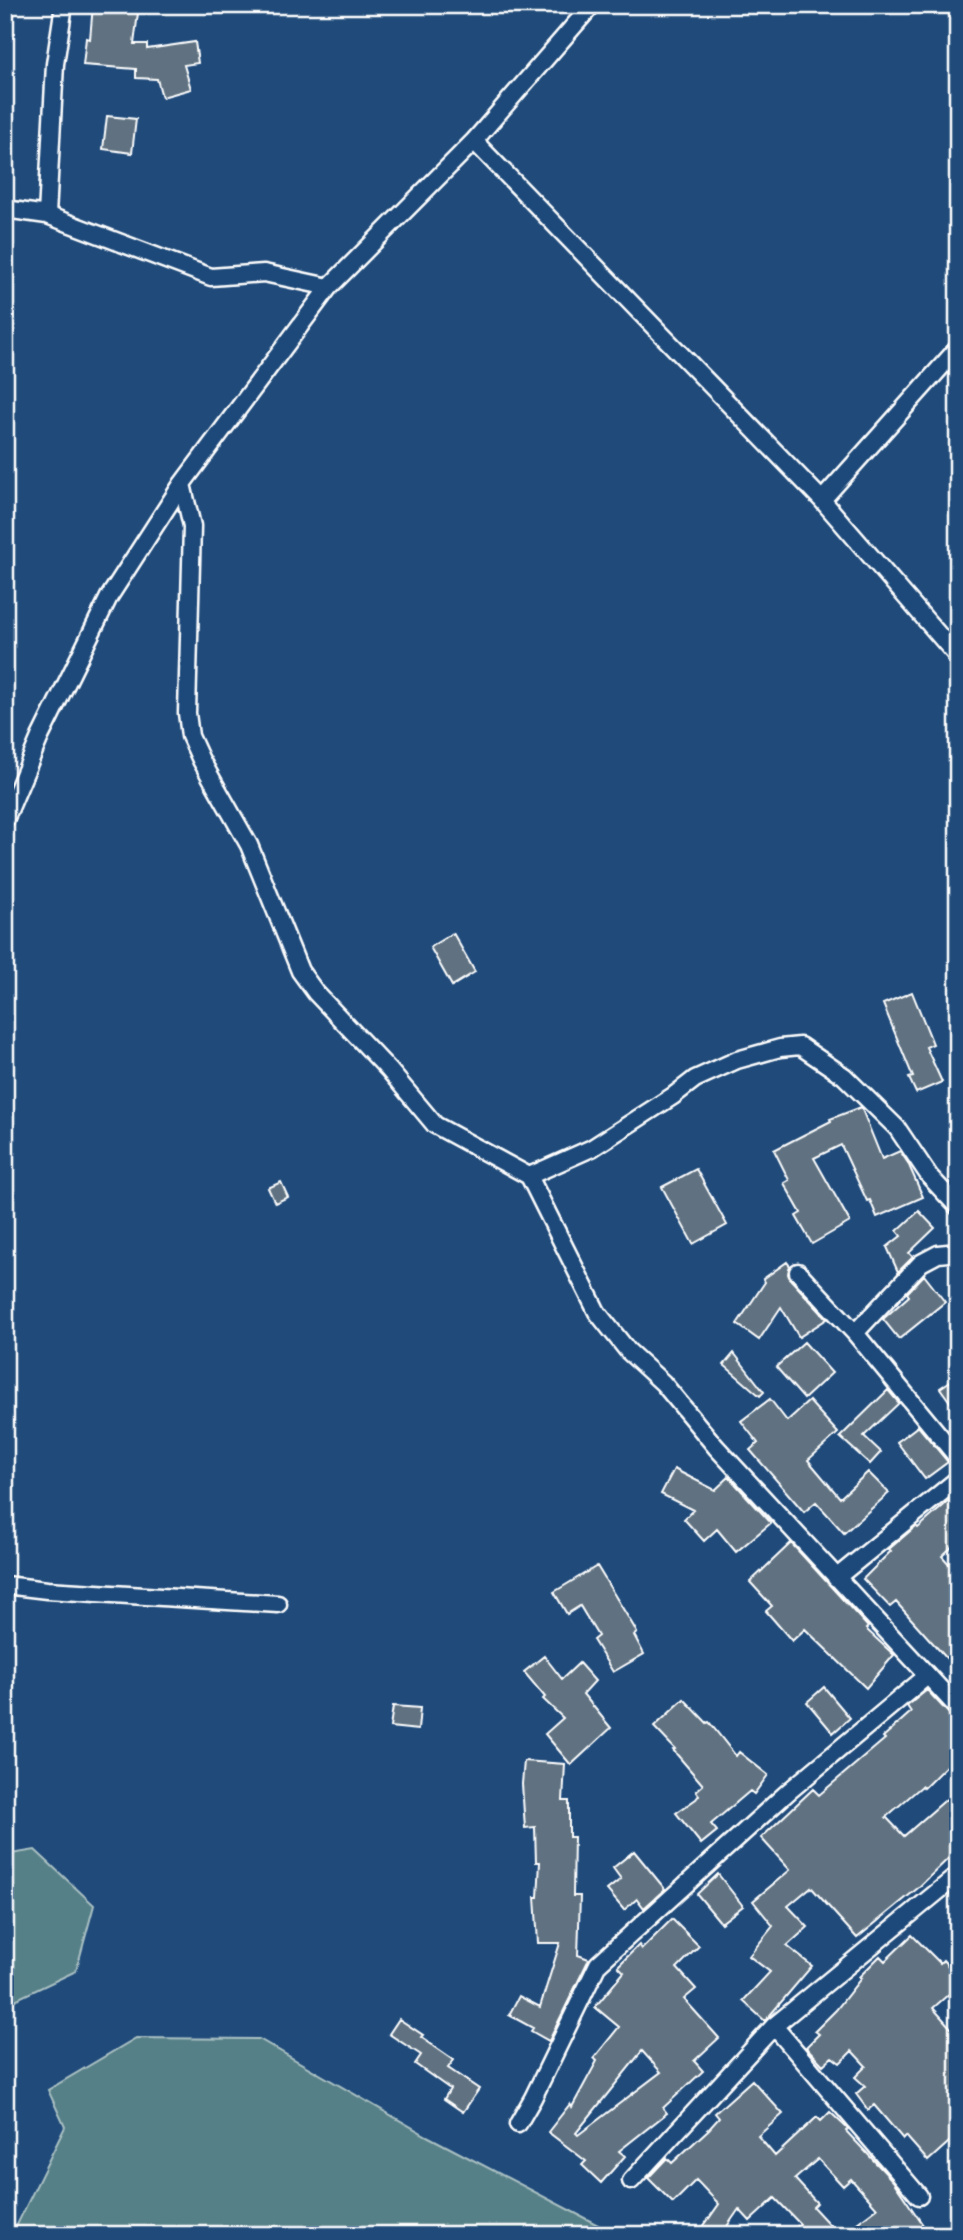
<svg xmlns="http://www.w3.org/2000/svg" width="963" height="2240" font-family="'Indie Flower',sans-serif">
<rect width="100%" height="100%" fill="#1f4a7a"/>
<filter id="ink" filterUnits="userSpaceOnUse"><feTurbulence type="fractalNoise" baseFrequency=".0143" numOctaves="2"/><feDisplacementMap in="SourceGraphic" scale="14" xChannelSelector="R" yChannelSelector="G"/><feConvolveMatrix kernelMatrix="1 2 1 2 8 2 1 2 1" color-interpolation-filters="sRGB"/></filter>
<g filter="url(#ink)">
<!-- green -->
<path fill="#568087" stroke="#aac0c3" stroke-width="2" d="M35,1850L94,1905L76,1971L15,2000L5,1997V1855Z
M136,2038L259,2039L427,2136L598,2225L622,2235H12L65,2127L48,2090Z"/>
<!-- building -->
<path fill="#607281" stroke="#fff" stroke-width="2" fill-rule="evenodd" d="M93,5H139L134,44H147V49L195,42L198,63L184,65L191,89L162,97L157,79L136,78V69L83,65L86,38L90,39Z
M107,116L136,119L132,153L103,149Z
M453,933L475,972L452,986L430,947Z
M912,992L933,1044L926,1047L942,1082L916,1093L909,1078L913,1077L883,1004Z
M861,1107L882,1159L900,1151L908,1163L923,1197L877,1217L870,1200L867,1201L841,1145L814,1158L850,1222L812,1244L796,1216L801,1213L784,1183L789,1180L774,1150L831,1121L830,1119Z
M696,1169L727,1225L693,1244L662,1187Z
M281,1182L288,1197L275,1203L268,1188Z
M919,1211L935,1228L909,1253L913,1257L898,1272L887,1247L901,1236L897,1231Z
M787,1262L790,1266L788,1274L790,1279L827,1319L799,1337L781,1307L759,1340L737,1324L765,1282L763,1279Z
M924,1275L945,1302L899,1339L883,1319L909,1296L907,1293Z
M804,1342L832,1373L804,1399L776,1367Z
M734,1353L764,1392L760,1396L724,1365Z
M958,1376V1413L940,1388Z
M888,1390L899,1403L864,1436L881,1452L870,1464L840,1437Z
M770,1399L787,1421L809,1401L838,1433L808,1460L840,1498L868,1472L889,1493L844,1533L816,1502L804,1512L750,1450L758,1443L741,1421Z
M918,1426L948,1462L925,1479L897,1442Z
M674,1469L715,1490L729,1477L771,1523L736,1552L717,1529L704,1541L684,1519L693,1510L661,1494Z
M958,1493V1541L942,1556L958,1574V1653L949,1661L896,1602L890,1607L863,1579L891,1551L889,1549L916,1526L918,1528Z
M791,1543L868,1627L866,1629L894,1655L866,1688L805,1629L792,1641L766,1611L772,1606L750,1582Z
M597,1566L634,1627L637,1633L634,1635L644,1654L613,1672L593,1640L598,1636L580,1606L567,1614L554,1592Z
M544,1656L562,1679L579,1663L595,1681L583,1694L611,1728L571,1765L545,1734L563,1718L543,1699L545,1697L524,1672Z
M824,1687L850,1718L833,1733L807,1702Z
M927,1690L950,1715L958,1720V1754L924,1788L922,1786L886,1817L904,1836L958,1789V1849L918,1888L857,1938L811,1887L788,1906L808,1927L787,1946L812,1966L765,2021L743,2001L770,1972L749,1956L773,1926L753,1901L790,1870L761,1838L813,1789L819,1795L885,1739L883,1737L911,1712L907,1706Z
M684,1699L707,1723L709,1722L736,1756L739,1752L768,1775L754,1794L750,1791L711,1824L717,1831L701,1844L676,1813L696,1799L699,1795L696,1791L703,1785L673,1750L675,1749L654,1727Z
M393,1706L420,1708L418,1730L390,1727Z
M524,1761L565,1764L563,1801H569V1837H574L573,1896H580L578,1955L589,1959L549,2041L531,2031L533,2028L509,2015L519,1996L540,2007L560,1943H538L535,1897H538L540,1862H536L535,1827L525,1828L522,1784Z
M634,1851L665,1889L644,1908L637,1899L624,1910L607,1890L621,1879L613,1868Z
M718,1874L743,1906L721,1923L697,1894Z
M672,1919L699,1946L677,1968L696,1989L684,1999L719,2038L694,2061L703,2071L663,2108L667,2113L619,2151L625,2156L601,2183L582,2165L586,2161L548,2132L570,2104L572,2107L597,2061L594,2058L619,2027L595,2007L624,1972L618,1966L639,1945L642,1949ZM642,2051L661,2072L578,2135L576,2133Z
M912,1935L940,1963L943,1960L958,1977V1986L933,2008L958,2036V2134L928,2161L906,2136L903,2139L874,2105L868,2110L856,2094L865,2086L855,2077L866,2066L852,2051L840,2063L832,2057L823,2065L806,2047L819,2034L815,2031L836,2010L861,1978L859,1977L880,1956L885,1961Z
M399,2019L423,2035L421,2037L454,2060L448,2068L479,2089L463,2112L444,2099L450,2089L415,2064L421,2055L389,2034Z
M752,2080L783,2114L758,2136L775,2156L817,2117L821,2121L830,2112L848,2129L846,2131L893,2181L923,2225L911,2235H841L877,2208L851,2179L843,2186L818,2159L795,2179L817,2203L813,2207L839,2235H788L800,2224L775,2198L750,2221L739,2209L721,2235H715L703,2227L719,2204L696,2180L673,2203L648,2178L667,2158L672,2163L709,2129L719,2118L715,2113Z"/>
<g fill="none" stroke-linecap="round" stroke-linejoin="round">
<!-- minor casing -->
<g stroke="#fff" stroke-width="21">
<path id="minor" d="M474,141L822,500L958,657
M5,209L47,215L211,277L264,273L329,287
M47,215L55,64L64,5
M182,484L192,526L187,713L190,736L201,760L249,845L300,971L316,993L389,1070L435,1125L529,1176L597,1312L628,1351L663,1383L716,1447L958,1708
M822,500L958,348
M5,820L40,737L109,597L182,484L329,287L474,141L592,5
M529,1176L592,1148L673,1096L695,1079L737,1060L780,1048L800,1046L844,1076L897,1128L930,1177L958,1207
M798,1272L855,1333L958,1458
M855,1333L921,1263L938,1254L958,1252
M836,1578L958,1479
M5,1585L47,1590L278,1604
M774,2026L919,2196
M518,2124L533,2098L598,1964L788,1792L927,1676
M631,2181L774,2026L958,1875"/>
</g>
<!-- minor -->
<use href="#minor" stroke="#1f4a7a" stroke-width="16"/>
</g>
</g>
<!-- margin -->
<rect width="963" height="2240" fill="none" stroke="#1f4a7a" stroke-width="28"/>
<rect x="14" y="14" width="935" height="2212" fill="none" stroke="#fff" stroke-width="2.5" filter="url(#ink)"/>
</svg>
